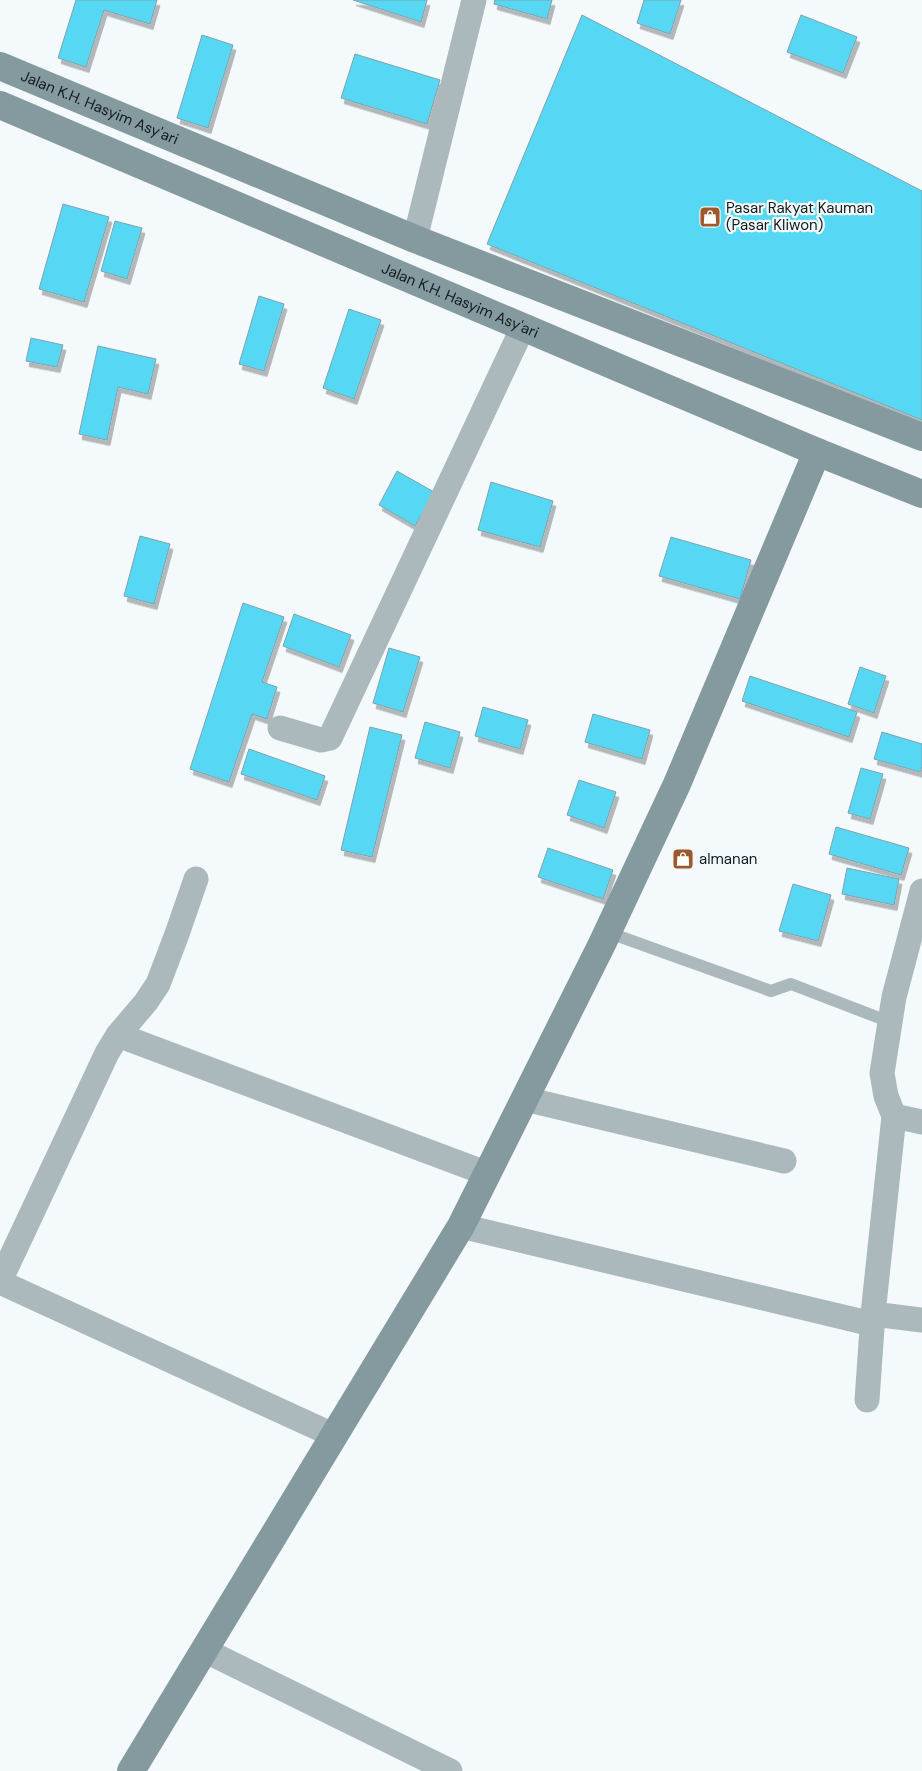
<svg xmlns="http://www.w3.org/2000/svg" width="922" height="1771" font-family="'DM Sans',sans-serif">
<defs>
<filter id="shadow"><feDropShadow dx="3" dy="5.5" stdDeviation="0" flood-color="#0004"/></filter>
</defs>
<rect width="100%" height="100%" fill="#f4fafc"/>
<!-- building -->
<path fill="#56d8f4" stroke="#81a1a9" filter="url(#shadow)" d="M76,0H157L150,24L104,10L86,67L58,58Z
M353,0H427L421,22Z
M495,0H552L547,19L494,4Z
M644,0H681L670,34L637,23Z
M582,15L922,191V420L487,244Z
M801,15L857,37L843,73L787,52Z
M202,35L233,45L208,128L177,118Z
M355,54L440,80L427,124L341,98Z
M63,204L109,217L84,302L39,289Z
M115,221L142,228L127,279L101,271Z
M259,296L284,304L264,371L239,364Z
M349,309L381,320L354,399L323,388Z
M31,338L63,345L57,367L26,361Z
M98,346L156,359L148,394L118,387L107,440L79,434Z
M397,471L434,492L415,526L379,505Z
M491,482L553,501L540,547L478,530Z
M140,536L170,544L154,604L124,596Z
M671,537L751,560L740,599L659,576Z
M243,603L284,617L262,682L277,687L267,719L252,714L229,782L190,769Z
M294,614L351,635L339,667L283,646Z
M389,648L420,657L403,712L373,703Z
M860,667L886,676L874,713L848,704Z
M750,676L857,712L849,737L742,701Z
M483,707L528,720L520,749L475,736Z
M593,714L650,730L642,759L585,742Z
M425,722L460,732L450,768L415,758Z
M370,727L402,735L372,857L341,850Z
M882,732L922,744V766L920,772L874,759Z
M249,749L325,776L317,800L241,774Z
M861,768L883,774L870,819L848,813Z
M579,780L616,792L604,828L567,815Z
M836,827L909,848L901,875L829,854Z
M548,848L613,870L603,899L538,877Z
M847,868L899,879L894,905L842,894Z
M793,884L831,895L818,941L779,931Z"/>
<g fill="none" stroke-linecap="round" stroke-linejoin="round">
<!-- lane -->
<path stroke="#abb9bd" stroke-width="12" d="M607,932L771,991L791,984L890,1022"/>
<!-- street -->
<path stroke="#abb9bd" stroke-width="25" d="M415,239L474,0
M280,728L321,740L330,738L523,327
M118,1035L488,1174
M525,1099L784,1161
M894,1116L922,1122
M461,1226L872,1324
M0,1281L107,1053L118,1035L146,1002L158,984L177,934L196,879
M0,1282L333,1435
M873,1314L922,1320
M867,1400L873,1314L894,1116L886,1096L882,1073L894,997L922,891
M204,1650L450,1771"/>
<!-- secondary -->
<g stroke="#859a9f" stroke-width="28">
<path id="s1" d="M0,66L415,239L922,437"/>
<path id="s2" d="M0,105L817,452L922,494"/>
<path d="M131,1771L461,1226L602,944L677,784L817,452"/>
</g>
</g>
<!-- icons -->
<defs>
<g id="shop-square" transform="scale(1.125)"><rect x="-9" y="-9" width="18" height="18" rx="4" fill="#9d582b" stroke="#f4fafc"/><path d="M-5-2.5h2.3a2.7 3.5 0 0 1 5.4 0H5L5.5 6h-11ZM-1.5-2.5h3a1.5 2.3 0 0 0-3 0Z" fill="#fff"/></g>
</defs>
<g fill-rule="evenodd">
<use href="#shop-square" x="710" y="217"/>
<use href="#shop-square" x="683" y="859"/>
</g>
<g text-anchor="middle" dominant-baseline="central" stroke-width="4.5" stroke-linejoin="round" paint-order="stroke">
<!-- street labels -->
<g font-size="15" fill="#101c1f" stroke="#f4fafc">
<text stroke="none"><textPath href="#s1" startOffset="108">Jalan K.H. Hasyim Asy'ari</textPath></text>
<text stroke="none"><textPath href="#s2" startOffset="500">Jalan K.H. Hasyim Asy'ari</textPath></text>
</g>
<!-- poi labels -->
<g font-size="15" fill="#101c1f" stroke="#f4fafc" text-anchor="start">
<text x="726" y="208">Pasar Rakyat Kauman<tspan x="726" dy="17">(Pasar Kliwon)</tspan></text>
<text x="699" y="859">almanan</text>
</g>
</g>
</svg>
